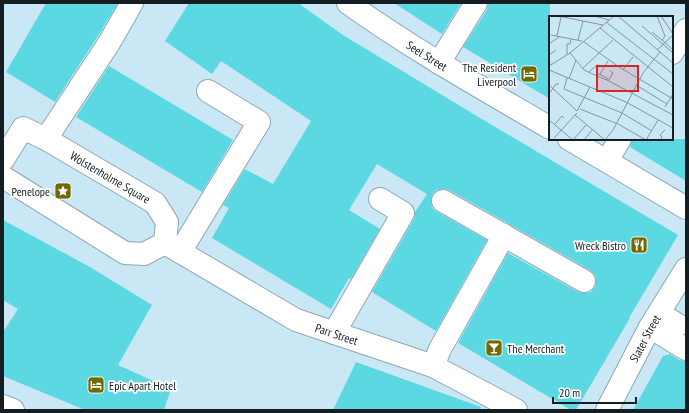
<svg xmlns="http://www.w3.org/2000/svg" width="689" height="413" font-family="'PT Sans Narrow',sans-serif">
<rect width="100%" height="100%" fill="#cae7f5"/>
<!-- building -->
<path fill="#5cd8e2" d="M46,3H118L98,36L55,102L6,72Z
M189,3H298L343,35L475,115L678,235L629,318H630L576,410H571L458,343L508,253L578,292L584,293L591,292L595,287L596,281L595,275L590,270L449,190L443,189L436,190L432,195L431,201L432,208L437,212L487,240L436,331L372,292L414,219L415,212L427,194L377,164L349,210L380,229L351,279L349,278L331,309L212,238L229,208L223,205L245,169L273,184L311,121L221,61L212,74L165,41Z
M394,3H461L442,34Z
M488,3H550V99L463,47L487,10Z
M109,66L233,140L202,192L76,117Z
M632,139H686V181L630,147Z
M3,220L90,267L152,305L118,365L171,389L164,410H85L3,376V332L18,309L3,300Z
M670,354L679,360L686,361V410H633L663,356Z
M356,362L481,407L480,410H333Z"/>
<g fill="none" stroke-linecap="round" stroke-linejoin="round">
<!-- minor casing -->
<g stroke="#8da8b5" stroke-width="24">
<g id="minor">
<path id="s1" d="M348,3C412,49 482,88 550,128"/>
<path d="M672,53L686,30"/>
<path d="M439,63L476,3"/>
<path d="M46,139L109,43L132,3"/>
<path d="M569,139L686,208"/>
<path id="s2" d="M3,160L23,128L46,139L155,203L167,222L165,243L144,254L125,253L3,177"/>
<path d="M607,161L620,139"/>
<path d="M443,201L584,281"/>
<path id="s3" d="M165,243L296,320L433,366L516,410"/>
<path d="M180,252L259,122L208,91"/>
<path d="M659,313L678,325"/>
<path d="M650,327L686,349"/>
<path d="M334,333L403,213L380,199"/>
<path d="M433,366L440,349L504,235"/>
<path d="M3,406L13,410"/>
<path id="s4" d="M607,410L650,327L686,269"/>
</g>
</g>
<!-- minor -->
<use href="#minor" stroke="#fff" stroke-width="22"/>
</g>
<!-- icons -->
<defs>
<g id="hotel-square" transform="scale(0.9)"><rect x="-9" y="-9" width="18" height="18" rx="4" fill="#716a04" stroke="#fff"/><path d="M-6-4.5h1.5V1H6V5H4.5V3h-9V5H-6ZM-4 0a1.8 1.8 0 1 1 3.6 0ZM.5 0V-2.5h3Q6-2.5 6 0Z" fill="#fff"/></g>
<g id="sight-square" transform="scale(0.9)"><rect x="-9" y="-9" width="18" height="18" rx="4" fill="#716a04" stroke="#fff"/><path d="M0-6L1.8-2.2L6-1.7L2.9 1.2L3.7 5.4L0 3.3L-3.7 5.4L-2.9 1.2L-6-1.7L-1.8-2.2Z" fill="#fff"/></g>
<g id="restaurant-square" transform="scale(0.9)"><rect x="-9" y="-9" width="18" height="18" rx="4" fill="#716a04" stroke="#fff"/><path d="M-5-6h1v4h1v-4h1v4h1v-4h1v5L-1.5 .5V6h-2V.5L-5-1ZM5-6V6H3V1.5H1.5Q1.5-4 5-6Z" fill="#fff"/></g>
<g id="bar-square" transform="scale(0.9)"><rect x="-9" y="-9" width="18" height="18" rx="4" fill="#716a04" stroke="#fff"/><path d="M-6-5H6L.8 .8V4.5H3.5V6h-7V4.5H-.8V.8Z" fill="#fff"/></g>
</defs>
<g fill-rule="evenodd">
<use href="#hotel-square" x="529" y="74"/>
<use href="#sight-square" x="63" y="191"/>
<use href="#restaurant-square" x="639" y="245"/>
<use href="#bar-square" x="494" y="348"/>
<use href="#hotel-square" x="96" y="385"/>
</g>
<g text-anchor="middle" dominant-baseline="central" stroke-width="3.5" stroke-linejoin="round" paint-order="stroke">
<!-- street labels -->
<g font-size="12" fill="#131d22" stroke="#fff">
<text stroke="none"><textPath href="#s1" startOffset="95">Seel Street</textPath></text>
<text stroke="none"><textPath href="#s2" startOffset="138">Wolstenholme Square</textPath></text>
<text stroke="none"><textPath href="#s3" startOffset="195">Parr Street</textPath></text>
<text stroke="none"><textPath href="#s4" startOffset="81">Slater Street</textPath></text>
</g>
<!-- poi labels -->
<g font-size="12" fill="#131d22" stroke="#fff" text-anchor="end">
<text x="516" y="67">The Resident<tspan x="516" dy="14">Liverpool</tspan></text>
<text x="50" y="191">Penelope</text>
<text x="626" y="245">Wreck Bistro</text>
<text x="507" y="348" text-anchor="start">The Merchant</text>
<text x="109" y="385" text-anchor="start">Epic Apart Hotel</text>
</g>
</g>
<!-- overview -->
<g transform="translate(549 16)">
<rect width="124" height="124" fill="#cae7f5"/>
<path fill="none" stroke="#8196a1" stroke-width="1" d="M9,0L54,9M46,0L60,4M69,0L124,47M112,0L124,18M57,6L124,58M93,10L124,37M51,12L124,71M103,16L113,24L116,20L108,0M2,19L33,25M8,20L12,1M29,24L34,5M113,24L124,34M35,26L70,51L124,83M0,28L10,21M108,34L124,19M21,37L35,54L48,60M18,38V28H21L22,23M1,49L0,39L7,34M0,50L21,37L65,0M34,52L64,24M0,54L77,86L124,112M74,54L84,41M40,56L49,48M50,58L58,62V64L48,60ZM51,58L59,45M18,62L15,73L73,97L103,115M20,63L27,44M58,64L124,99M59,65L64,57L61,55M0,69L28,95L41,71M87,69L118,88M0,78L7,68H10M116,91L124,78M31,93L69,108L97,124M26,99L56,124M0,104L24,124M6,108L13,100L15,102M5,122L28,97M24,124L37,109M35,124L43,114M56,124L64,114L94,57L111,36M97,124L109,104M111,124L113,121L111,119L116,114"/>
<path fill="#d62828" fill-opacity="0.15" stroke="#d62828" stroke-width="2" d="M48,50H89V75H48Z"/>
<rect width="124" height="124" fill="none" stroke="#131d22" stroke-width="2"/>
</g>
<!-- border -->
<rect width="689" height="413" fill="none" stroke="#131d22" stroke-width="8"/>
<!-- scale -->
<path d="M553 397v6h83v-6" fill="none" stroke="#131d22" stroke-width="2"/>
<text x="559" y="397" font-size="12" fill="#131d22" stroke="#ffffff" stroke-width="3" paint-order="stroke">20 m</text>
</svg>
